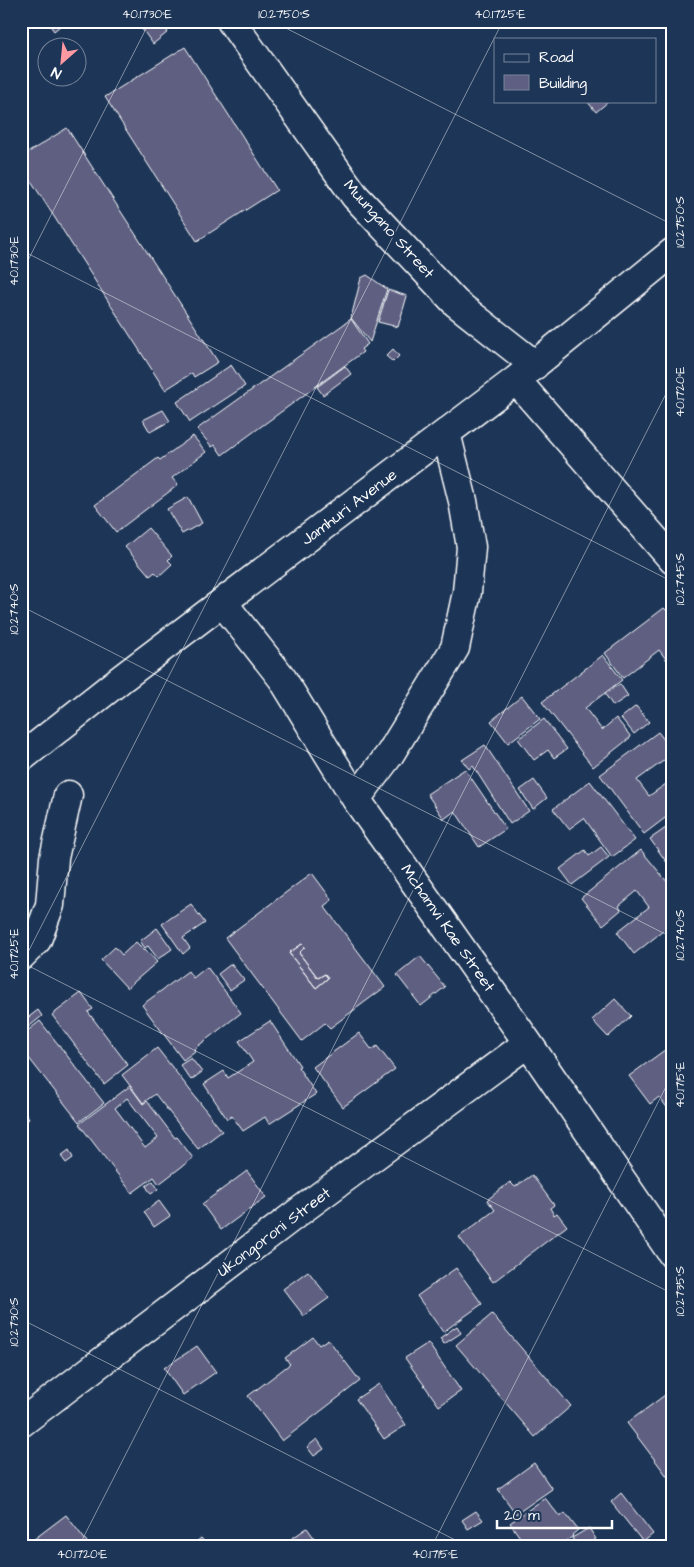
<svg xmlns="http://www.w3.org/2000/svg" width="694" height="1567" font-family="'Architects Daughter',sans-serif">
<rect width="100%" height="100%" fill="#1d3557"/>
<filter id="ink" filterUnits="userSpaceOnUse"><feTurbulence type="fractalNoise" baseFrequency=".02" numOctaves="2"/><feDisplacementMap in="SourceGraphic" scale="10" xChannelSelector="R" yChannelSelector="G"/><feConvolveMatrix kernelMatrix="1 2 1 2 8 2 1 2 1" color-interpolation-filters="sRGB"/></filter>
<g filter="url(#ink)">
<!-- building -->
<path fill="#5e5f82" stroke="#fff" fill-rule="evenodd" d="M47,21H66L54,31Z
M136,21H160L168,32L153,44Z
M185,47L277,190L197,241L105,97Z
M587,101H609L596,112Z
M67,128L218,362L194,377L192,373L165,390L21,165V157Z
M367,275L387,289L370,342L351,318L361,278Z
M388,290L407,296L398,327L378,322Z
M351,319L368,344L361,349L363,352L222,455L215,445L212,447L197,429Z
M393,349L399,356L393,362L386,356Z
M231,365L245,386L190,422L177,402Z
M345,366L351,374L323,395L317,387Z
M163,410L170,421L150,432L143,420Z
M193,436L206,452L172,478L178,485L116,532L95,505L158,458L160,460Z
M188,497L202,523L182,534L167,509Z
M148,528L172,556L168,560L172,564L159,576L155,572L150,576L125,547Z
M673,606V668L659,650L623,678L605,653L664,608L666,610Z
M603,655L622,680L585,708L602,730L616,718L631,737L593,767L542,702Z
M620,684L628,696L613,706L605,694Z
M522,696L540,719L508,743L491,721Z
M636,706L649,722L634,734L621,718Z
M544,719L567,749L554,758L548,750L534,760L518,739Z
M658,732L673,751V754L637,780L649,796L673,779V812L644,834L600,775Z
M485,745L529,811L510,824L473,766L469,769L462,760Z
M465,769L506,829L479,847L455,811L444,819L427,794Z
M534,780L547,798L533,809L520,790Z
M590,781L635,840L612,857L584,818L569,829L553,809Z
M673,823V871L650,839Z
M601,847L609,857L572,885L560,869L585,850L589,856Z
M641,850L673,889V923L634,954L617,932L649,907L637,891L619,906L621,910L603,925L581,898Z
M312,873L332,900L324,906L385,987L330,1028L325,1023L302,1041L225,938ZM302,944L305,947L299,953L318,978L325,974L328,978L316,988L289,953Z
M191,904L205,923L183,938L190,948L183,954L162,924Z
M157,928L172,949L158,959L148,946L145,948L140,941Z
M136,942L144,950L145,949L157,962L127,988L101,960L115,947L122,955Z
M302,944L305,947L299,953L318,978L325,974L328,978L316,988L289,953Z
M420,956L445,987L421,1006L397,975Z
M231,964L244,980L230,990L218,974Z
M207,967L241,1013L194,1049L195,1051L183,1060L142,1005L188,971L193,978Z
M81,993L93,1009L88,1012L128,1065L104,1084L52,1015Z
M615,999L631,1016L608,1037L592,1020Z
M38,1010L42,1016L21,1033V1023Z
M40,1021L104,1103L79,1122L21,1048V1036Z
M270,1021L300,1066L298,1067L316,1094L269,1124L265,1117L243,1131L232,1116L227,1119L204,1084L224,1071L228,1078L253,1062L239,1041Z
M359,1033L372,1050L377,1046L395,1069L343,1107L313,1067Z
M673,1044V1115L659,1097L650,1104L629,1076Z
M157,1048L222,1131L198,1149L155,1094L143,1103L122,1075Z
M191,1058L202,1072L191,1080L180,1065Z
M130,1086L143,1104L147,1101L175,1138L177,1137L193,1158L159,1184L154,1177L132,1193L79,1124ZM127,1098L158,1138L145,1148L115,1108Z
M21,1108L29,1119L21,1125Z
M69,1150L73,1158L66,1163L61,1156Z
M247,1171L266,1197L221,1230L202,1204Z
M532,1175L554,1205L550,1208L554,1215L557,1213L567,1226L493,1282L459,1237L495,1210L487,1200L510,1182L515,1187Z
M153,1181L158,1189L151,1194L146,1186Z
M159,1201L170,1216L154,1227L144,1212Z
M456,1268L482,1304L443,1332L417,1296Z
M308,1271L329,1298L304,1316L283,1289Z
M492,1314L571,1406L535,1437L456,1345Z
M457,1326L461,1333L444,1344L440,1338Z
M313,1337L319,1345L328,1339L360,1381L282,1441L248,1396L290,1364L285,1358Z
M428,1343L461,1391L439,1406L405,1358Z
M197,1346L216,1372L183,1395L164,1368Z
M379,1384L406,1425L384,1439L356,1399Z
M665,1395L673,1406V1484L627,1423Z
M317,1439L324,1449L314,1456L307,1447Z
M534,1463L552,1489L516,1514L498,1489Z
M621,1493L653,1534L643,1542L611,1502Z
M545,1498L560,1517L565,1513L578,1530L572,1535L573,1536L560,1546H526L510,1523Z
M476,1511L483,1520L468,1529L462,1520Z
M66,1515L90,1546H25Z
M307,1528L320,1546H286L284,1544Z
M589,1528L596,1539L584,1546H577L572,1538Z
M201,1538L208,1546H191Z"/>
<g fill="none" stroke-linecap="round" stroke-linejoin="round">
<!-- minor casing -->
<g stroke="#fff" stroke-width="31">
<path id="minor" d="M231,21L355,196L456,303L535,365
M516,380L673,560
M223,603L282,678L356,799L528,1043L673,1255
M21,758L121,679L516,380L673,252
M356,799L390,754L455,648L467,592L471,547L463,501L446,433
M21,956L37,940L50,905L54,858L68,795
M21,1423L304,1208L528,1043"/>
</g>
<!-- minor -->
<use href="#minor" stroke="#1d3557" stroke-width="28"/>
</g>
</g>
<!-- ticks -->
<path fill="none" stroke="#fff" stroke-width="1" stroke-opacity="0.45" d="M272,21L673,225M21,250L673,582M21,274L150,21M21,606L673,938M21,962L673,1294M21,966L503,21M21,1319L467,1546M79,1546L673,380M432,1546L673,1073"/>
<g text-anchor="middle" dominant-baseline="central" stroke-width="4" stroke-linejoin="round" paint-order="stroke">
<!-- street labels -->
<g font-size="16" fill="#fff" stroke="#1d3557">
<text transform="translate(389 229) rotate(48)">Muungano Street</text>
<text transform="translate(349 507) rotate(-37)">Jamhuri Avenue</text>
<text transform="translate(448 928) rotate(55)">Mchamvi Kae Street</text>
<text transform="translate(274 1232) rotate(-37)">Ukongoroni Street</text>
</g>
</g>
<!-- margin -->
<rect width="694" height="1567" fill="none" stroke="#1d3557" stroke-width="55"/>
<!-- legend -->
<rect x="494" y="38" width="162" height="65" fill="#1d3557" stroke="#77869a"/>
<rect x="504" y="54" width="25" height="8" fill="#1d3557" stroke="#77869a"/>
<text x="539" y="62" font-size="15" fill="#ffffff">Road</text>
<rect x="504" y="75" width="25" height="15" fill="#5e5f82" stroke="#77869a"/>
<text x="539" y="88" font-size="15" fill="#ffffff">Building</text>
<!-- north arrow -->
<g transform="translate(62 62) rotate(207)"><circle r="24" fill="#1d3557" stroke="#77869a"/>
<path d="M0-4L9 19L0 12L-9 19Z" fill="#ff9aa2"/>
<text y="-8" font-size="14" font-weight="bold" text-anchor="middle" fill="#ffffff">N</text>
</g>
<!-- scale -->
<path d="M497 1520v8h115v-8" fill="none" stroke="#ffffff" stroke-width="2.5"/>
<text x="504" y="1520" font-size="15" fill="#ffffff" stroke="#1d3557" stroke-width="4" paint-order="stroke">20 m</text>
<rect x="28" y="28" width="638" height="1512" fill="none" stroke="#fff" stroke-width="2"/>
<g font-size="12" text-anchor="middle" fill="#fff">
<text x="147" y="18">40.1730°E</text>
<text x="284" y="18">10.2750°S</text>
<text x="500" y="18">40.1725°E</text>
<text transform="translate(680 222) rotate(-90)" y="4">10.2750°S</text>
<text transform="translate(14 261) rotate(-90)" y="4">40.1730°E</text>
<text transform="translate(680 392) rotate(-90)" y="4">40.1720°E</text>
<text transform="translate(680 579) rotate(-90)" y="4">10.2745°S</text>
<text transform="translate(14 609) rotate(-90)" y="4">10.2740°S</text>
<text transform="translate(680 935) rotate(-90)" y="4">10.2740°S</text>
<text transform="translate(14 954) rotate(-90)" y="4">40.1725°E</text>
<text transform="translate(680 1085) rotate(-90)" y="4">40.1715°E</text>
<text transform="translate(680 1291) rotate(-90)" y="4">10.2735°S</text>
<text transform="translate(14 1322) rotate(-90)" y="4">10.2730°S</text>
<text x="82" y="1558">40.1720°E</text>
<text x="435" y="1558">40.1715°E</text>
</g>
</svg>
